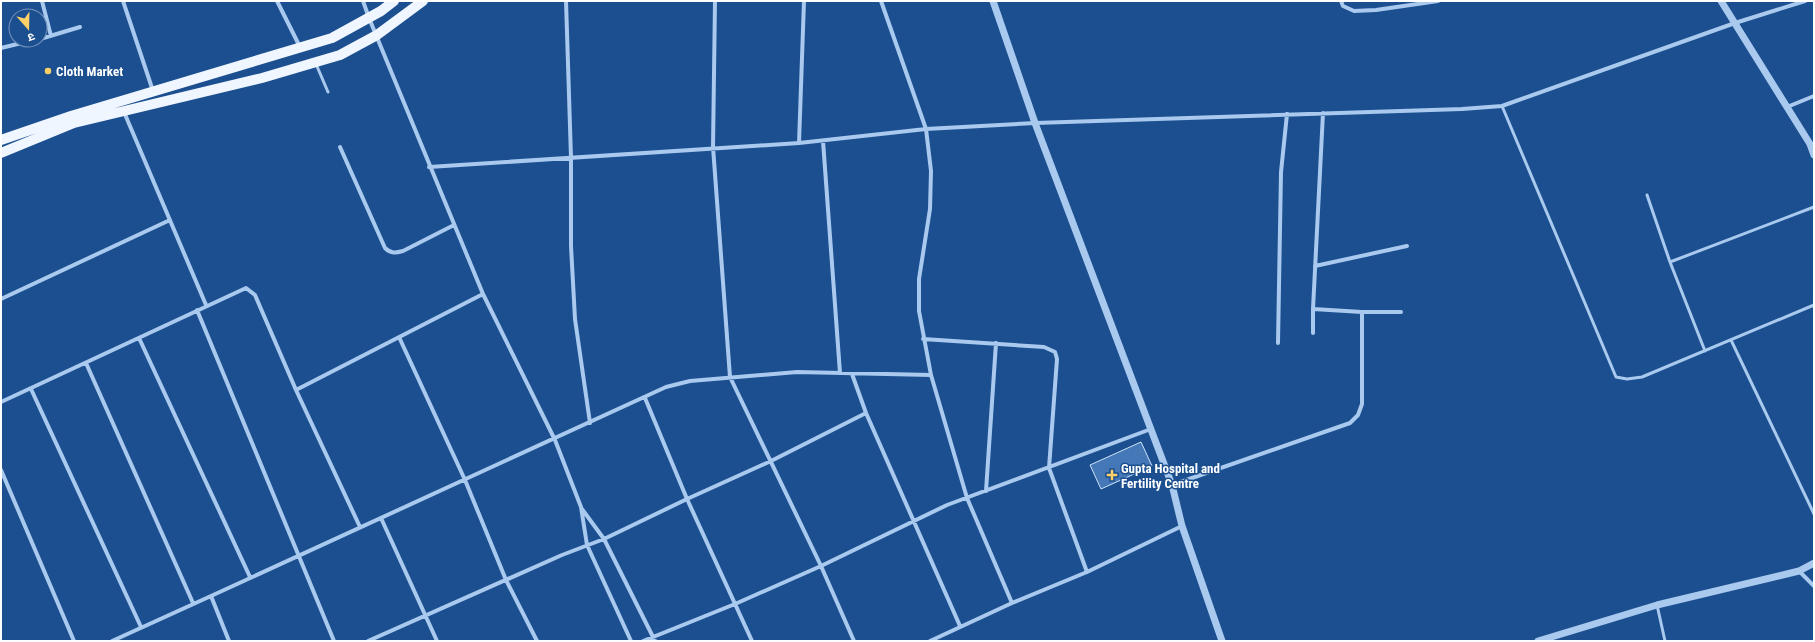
<svg xmlns="http://www.w3.org/2000/svg" width="1815" height="642" font-family="'Roboto Condensed','Noto Sans Devanagari',sans-serif">
<rect width="100%" height="100%" fill="#1b4f8f"/>
<!-- building -->
<path fill="#4478b7" stroke="#cfe3fa" d="M1141,442L1152,466L1101,489L1090,465Z"/>
<g fill="none" stroke-linecap="round" stroke-linejoin="round">
<!-- service -->
<path stroke="#a9c9ee" stroke-width="3" d="M316,64L328,92
M1502,106L1616,377L1627,379L1642,377L1814,305
M1647,195L1670,262L1705,351
M1670,262L1814,207
M1731,340L1814,514
M1657,605L1665,641"/>
<!-- minor -->
<path stroke="#a9c9ee" stroke-width="4" d="M42,1L51,36
M123,1L153,91
M277,1L300,47
M363,1L369,18L483,294L555,440L581,507L587,545L631,641
M566,1L571,158V246L575,319L590,423
M715,1L713,147L730,377L821,566L854,641
M881,1L926,129L931,171L930,209L919,279V311L931,375
M1341,1L1343,6L1354,11L1376,10L1438,1
M40,39L80,27
M1,48L34,40
M1787,107L1814,96
M124,112L206,305
M823,141L840,373
M799,143L804,1
M340,147L385,248C391,254 396,253 403,251L454,225
M429,167L799,143L926,129L1035,123L1462,109L1502,106L1735,23L1805,1
M1315,266L1407,246
M1,299L170,220
M1313,309L1362,312H1401
M197,310L334,641
M1313,333V309L1323,113
M399,337L465,480L506,580L537,641
M139,338L250,577
M923,339L1044,347L1055,352L1057,359L1049,468L1087,572
M1278,343L1281,172L1287,114
M86,363L193,603
M852,374L866,413L960,626
M31,389L141,627
M296,390L483,294
M645,398L687,499L752,641
M1,402L246,288L255,295L296,390L360,527
M1,470L74,641
M1172,485L1350,423L1358,415L1362,404V312
M986,491L996,343
M582,509L604,539L655,641
M381,518L437,641
M1799,571L1814,586
M211,596L666,387L690,381L797,372L931,375L967,498L1012,603
M112,641L211,596L229,641
M368,641L562,555L604,539L687,499L771,461L866,413
M643,641L735,604L821,566L947,505L1151,429
M930,641L1012,603L1087,572L1182,526"/>
<!-- tertiary -->
<path stroke="#a9c9ee" stroke-width="7" d="M993,1L1035,123L1172,485L1182,526L1222,641
M1721,1L1810,144L1814,155
M1538,641L1657,605L1799,571L1814,563"/>
<!-- primary -->
<path stroke="#f0f6ff" stroke-width="10" d="M1,140L71,116L332,38L381,11L394,1
M1,153L74,123L262,78L340,55L377,35L423,1"/>
</g>
<!-- markers -->
<g fill="#ffd166" stroke="#1b4f8f" stroke-width="1.5">
<circle cx="48" cy="71" r="4"/>
<path d="M1110 469h4v4h4v4h-4v4h-4v-4h-4v-4h4z"/>
</g>
<g text-anchor="middle" dominant-baseline="central" stroke-width="3" stroke-linejoin="round" paint-order="stroke">
<!-- poi labels -->
<g font-size="13" font-weight="bold" fill="#fff" stroke="#1b4f8f" text-anchor="start">
<text x="56" y="71">Cloth Market</text>
<text x="1121" y="468">Gupta Hospital and<tspan x="1121" dy="15">Fertility Centre</tspan></text>
</g>
</g>
<!-- border -->
<rect width="1815" height="642" fill="none" stroke="#ffffff" stroke-width="4"/>
<!-- north arrow -->
<g transform="translate(28 28) rotate(160)"><circle r="19" fill="#1b4f8f" stroke="#7695bc"/>
<path d="M0-3L7 15L0 10L-7 15Z" fill="#ffd166"/>
<text y="-6" font-size="11" font-weight="bold" text-anchor="middle" fill="#ffffff">उ</text>
</g>
</svg>
